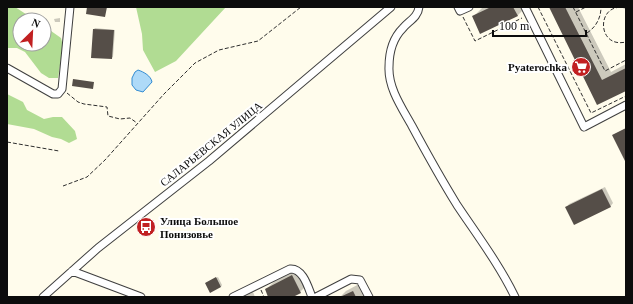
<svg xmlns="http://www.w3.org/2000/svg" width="633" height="304" font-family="'Times New Roman',serif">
<rect width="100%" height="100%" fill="#fffcec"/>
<!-- forest -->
<path fill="#b1dc93" d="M7,7H15L35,20H20V44H44V26L61,38L63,46L58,78H49L41,73L25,52L17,48H7Z
M136,7H226L176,61L155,72L143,50L142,34Z
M7,94L23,102L27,110L44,119L53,117H62L75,131L77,139L69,143L61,139L52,137L34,129L7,124Z"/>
<!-- water -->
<path fill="#aedaf8" stroke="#338cd2" d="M138,70C144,72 151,76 152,82L143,92L136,90L132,85V78L135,72Z"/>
<!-- shadow -->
<path fill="#0003" d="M483,7H526L517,16L473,17Z
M550,7H578L611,72L626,64V90L598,103Z
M60,18V22H55L54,19Z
M95,28L115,30L113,57L111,58L94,29Z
M605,187L613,203L610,207L566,208L569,204Z
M300,268L308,284L300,292L291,297H270L266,289L274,282Z
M218,277L222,285L221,287L206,283Z
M361,283L368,297H340L346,291Z
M253,292L255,297H243Z"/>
<!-- building -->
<path fill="#554e48" d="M87,7H107L105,17L86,14Z
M491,7H513L518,16L480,34L472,16Z
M549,7H565L602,80L626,68V91L597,105Z
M93,29L114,30L112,59L91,58Z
M73,79L94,82L93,89L72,86Z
M626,128V163L612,135Z
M602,189L611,207L574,225L565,207Z
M292,275L301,293L293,297H268L265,289Z
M216,277L221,287L210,293L205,283Z
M353,291L356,297H340Z"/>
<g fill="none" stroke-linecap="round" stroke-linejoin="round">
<!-- minor casing -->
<g stroke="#3f3f3f" stroke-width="9">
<path id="minor" d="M419,7C418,17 409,21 403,28C393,38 389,53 389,67C388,88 402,108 412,126C426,152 441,179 457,205C477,235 499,264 515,297
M458,7L460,11L469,7
M525,7L584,127L626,105
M7,68L53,94H58L62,89L70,7
M72,271L141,297
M43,297L98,248L209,161L391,7
M233,297L290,269C303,268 308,287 312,297
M316,297L351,279L360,280L369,297"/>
</g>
<!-- path -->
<path stroke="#2e2e2e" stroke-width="1" stroke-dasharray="4 2" stroke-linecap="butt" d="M538,7L591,113L626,96
M573,7L605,71L626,60
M626,8C596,1 596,49 626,42
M576,12L586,7
M463,17L475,41L522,18
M587,33C596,27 601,18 601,7
M67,93L78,102L84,104L107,107L108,116L120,119L130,118L137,123
M7,142L59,151
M63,186L87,177L105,160L164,94L195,63L219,50L258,41L301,7
M261,290L264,297"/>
<!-- minor -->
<use href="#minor" stroke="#fff" stroke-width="7"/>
</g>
<!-- icons -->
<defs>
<g id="supermarket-disc" transform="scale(1)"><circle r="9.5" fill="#c12021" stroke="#fff"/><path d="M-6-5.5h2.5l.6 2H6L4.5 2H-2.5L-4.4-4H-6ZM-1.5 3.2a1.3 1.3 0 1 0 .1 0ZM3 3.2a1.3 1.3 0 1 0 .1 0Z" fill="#fff"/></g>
<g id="bus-disc" transform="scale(1)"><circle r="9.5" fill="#c12021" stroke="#fff"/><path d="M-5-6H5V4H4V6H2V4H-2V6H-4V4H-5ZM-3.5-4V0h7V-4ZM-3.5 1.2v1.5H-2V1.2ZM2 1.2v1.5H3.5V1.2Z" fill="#fff"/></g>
</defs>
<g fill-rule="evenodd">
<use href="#supermarket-disc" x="581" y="67"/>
<use href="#bus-disc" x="146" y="227"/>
</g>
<g text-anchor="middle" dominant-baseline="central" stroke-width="4" stroke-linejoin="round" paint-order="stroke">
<!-- poi labels -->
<g font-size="11" font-weight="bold" fill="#0c0c0c" stroke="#fff" text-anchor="end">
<text x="567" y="67">Pyaterochka</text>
<text x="160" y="221" text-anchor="start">Улица Большое<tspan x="160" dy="13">Понизовье</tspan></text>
</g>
<!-- street labels -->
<g font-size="11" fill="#0c0c0c" stroke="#fff">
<text transform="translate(211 144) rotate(-39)">САЛАРЬЕВСКАЯ УЛИЦА</text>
</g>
</g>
<!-- border -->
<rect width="633" height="304" fill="none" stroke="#0c0c0c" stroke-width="16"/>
<!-- north arrow -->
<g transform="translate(32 32) rotate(24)"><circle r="19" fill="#ffffff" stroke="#9e9e9e"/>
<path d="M0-3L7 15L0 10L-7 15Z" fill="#c12021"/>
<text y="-6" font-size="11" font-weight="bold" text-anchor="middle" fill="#0c0c0c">N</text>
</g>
<!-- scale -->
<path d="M493 30v6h93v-6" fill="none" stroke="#0c0c0c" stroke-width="2"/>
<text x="499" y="30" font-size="12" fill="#0c0c0c" stroke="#ffffff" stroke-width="3" paint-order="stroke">100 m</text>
</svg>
